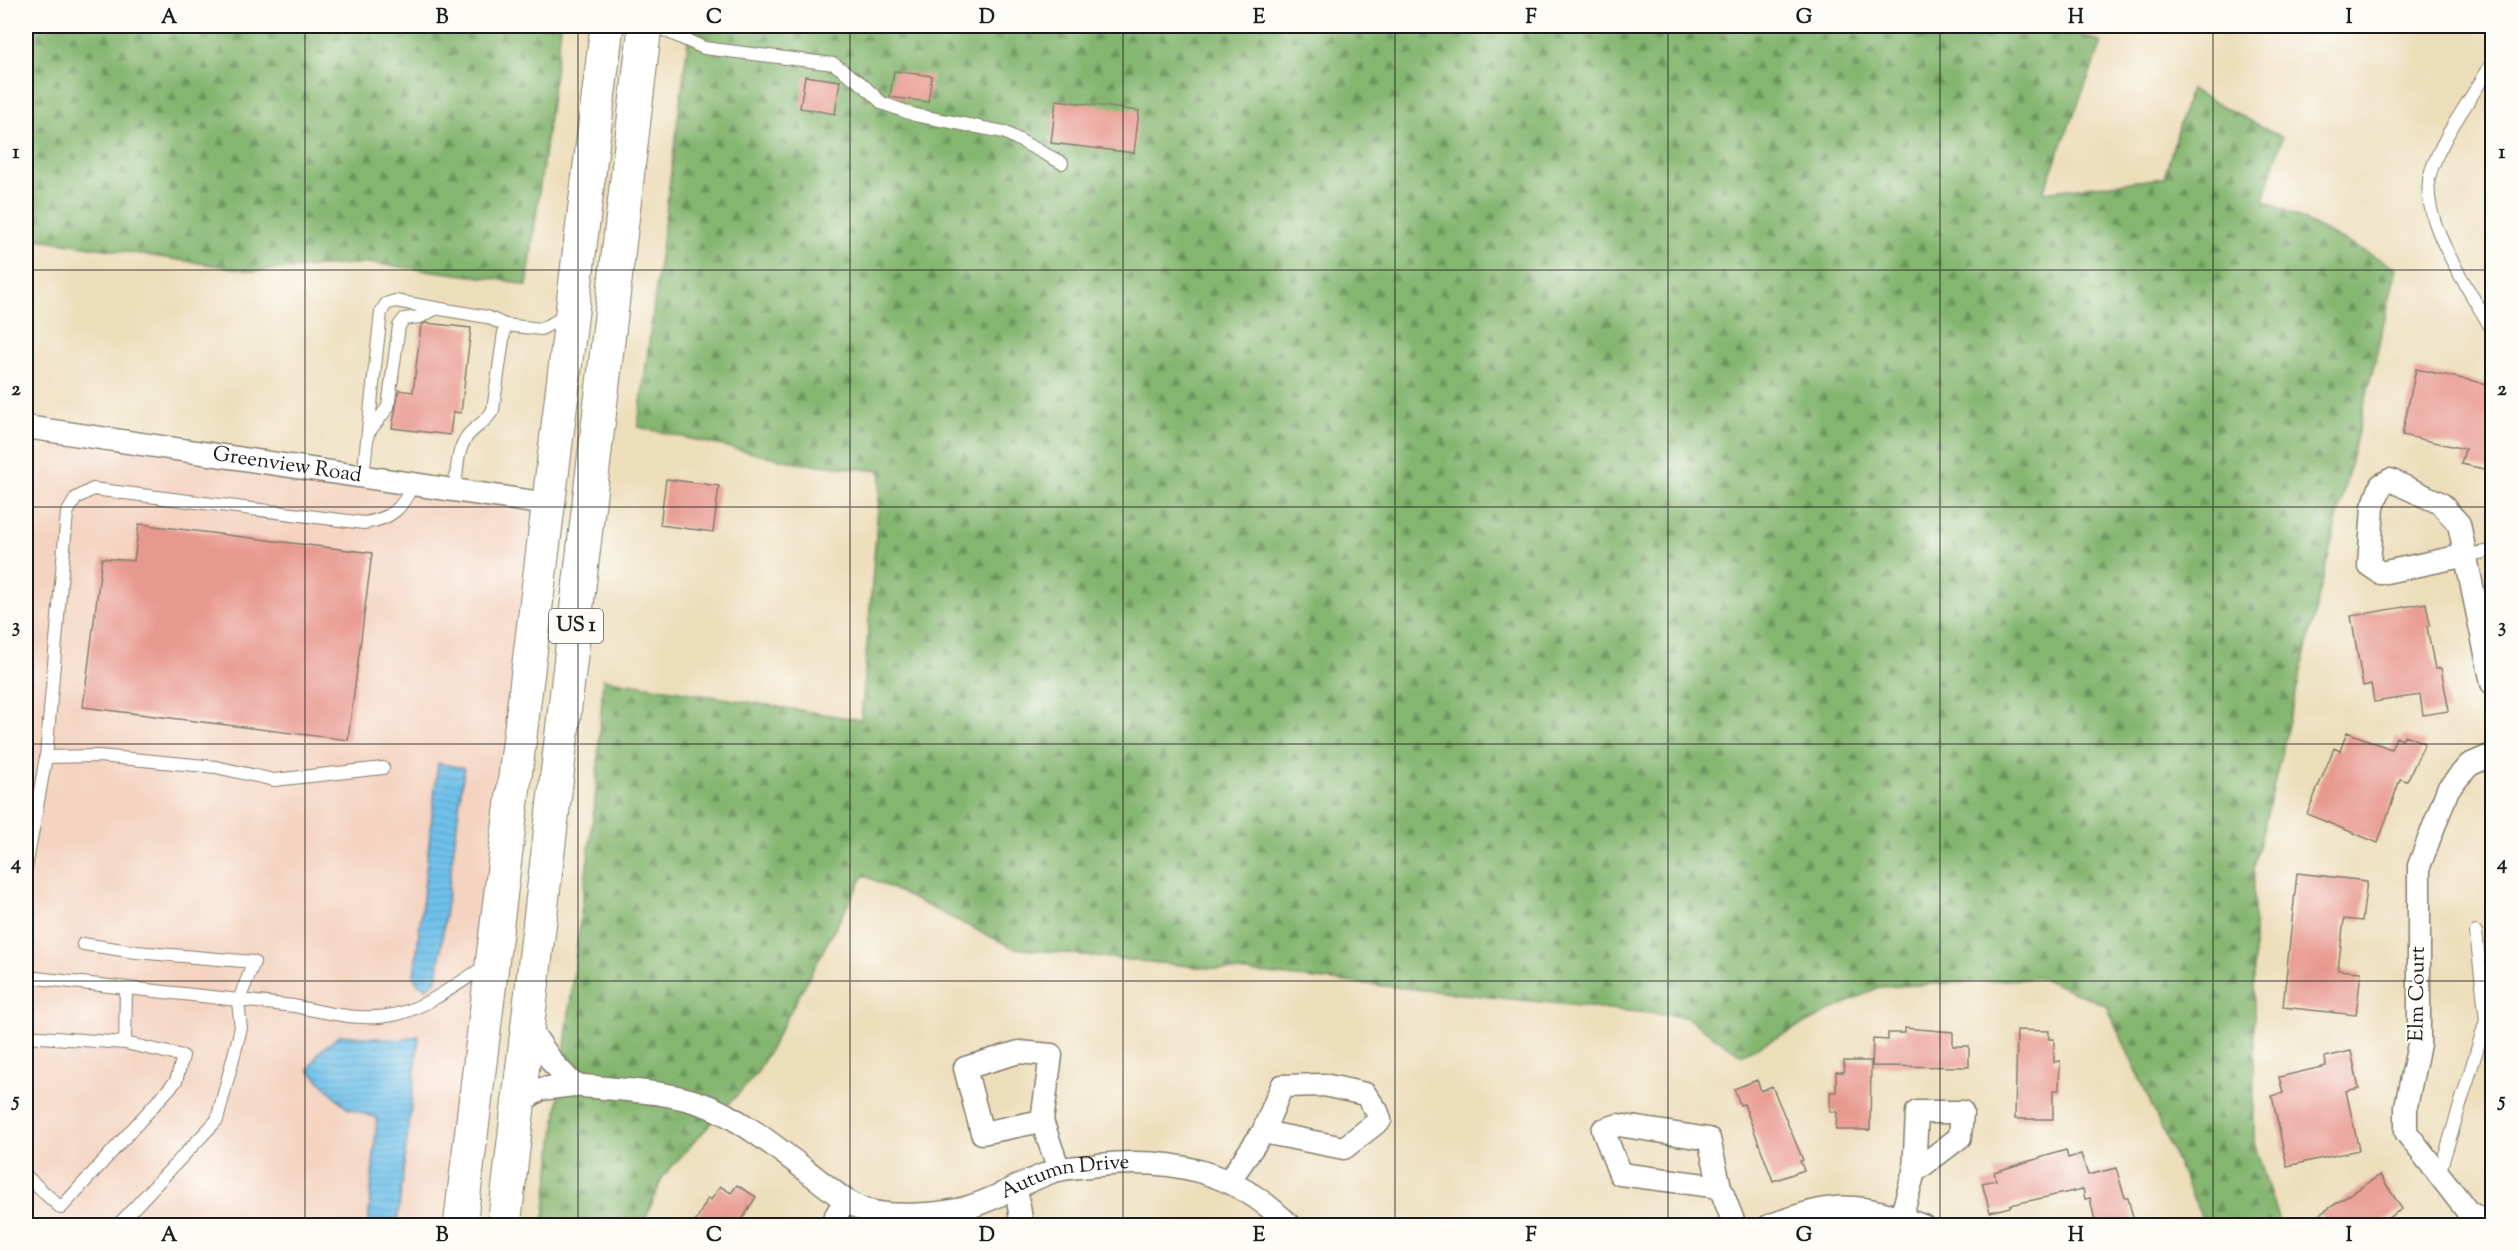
<svg xmlns="http://www.w3.org/2000/svg" width="2518" height="1251" font-family="'Sorts Mill Goudy',serif">
<defs>
<pattern id="forest-firs" width="22" height="20" patternUnits="userSpaceOnUse" patternTransform="scale(1.5)"><rect width="22" height="20" fill="#84b670"/><path d="M5 1l3.5 6h-7zM16 11l3.5 6h-7z" fill="#6b935b"/></pattern>
<pattern id="water-rules" width="6" height="5" patternUnits="userSpaceOnUse" patternTransform="scale(1.5)"><rect width="6" height="5" fill="#6fc1eb"/><path d="M0 2.5h6" fill="none" stroke="#60a5c9"/></pattern>
</defs>
<rect width="100%" height="100%" fill="#fdfcf7"/>
<filter id="ink" filterUnits="userSpaceOnUse"><feTurbulence type="fractalNoise" baseFrequency=".0167" numOctaves="2"/><feDisplacementMap in="SourceGraphic" scale="12" xChannelSelector="R" yChannelSelector="G"/><feConvolveMatrix kernelMatrix="1 2 1 2 8 2 1 2 1" color-interpolation-filters="sRGB"/></filter>
<filter id="wash" filterUnits="userSpaceOnUse"><feTurbulence type="fractalNoise" baseFrequency=".008" numOctaves="4" result="noise"/><feDisplacementMap in="SourceGraphic" scale="24" xChannelSelector="R" yChannelSelector="G"/><feGaussianBlur stdDeviation="1.35" result="paint"/><feColorMatrix in="noise" values="0 0 0 0 0 0 0 0 0 0 0 0 0 0 0 0 0 1.4 0 .05"/><feComposite in="paint" operator="in"/></filter>
<g filter="url(#wash)">
<rect width="100%" height="100%" fill="#eddebb"/>
<!-- built -->
<path fill="#f4d3c0" d="M50,430L548,504L460,1225L26,1226V579Z"/>
<!-- forest -->
<path fill="url(#forest-firs)" stroke="#506946" stroke-width="1.5" d="M26,26H561L527,286L505,280L369,263L253,271L26,237Z
M690,26H2058L2102,43L2043,192L2164,178L2190,89L2282,137L2264,200L2397,268L2254,868V1142L2280,1225H2205L2107,1006L2042,978L1879,987L1741,1055L1686,1017L1014,948L864,875L757,1073L663,1176L643,1225L543,1226L596,792L603,679L861,720L881,471L798,463L638,427Z"/>
<!-- water -->
<path fill="url(#water-rules)" stroke="#466e84" stroke-width="1.5" d="M438,763L464,768L437,979L427,988L417,983L414,977Z
M340,1035L400,1040L419,1036L397,1225H368L377,1118L347,1108L309,1070L319,1052Z"/>
<g id="blocks">
<!-- building -->
<path fill="#e8998f" d="M894,71L932,76L928,102L890,97Z
M805,76L840,81L835,114L800,108Z
M1056,100L1139,111L1134,153L1051,143Z
M426,323L471,328L461,413L453,412L450,435L392,428L399,390L413,392L421,325Z
M2416,369L2493,385V471L2461,464L2465,449L2402,435Z
M666,479L719,486L713,532L660,525Z
M139,524L372,553L348,740L83,707L102,558L134,561Z
M2426,603L2430,625L2427,627L2435,669L2441,668L2449,711L2423,715L2420,695L2374,702L2371,684L2363,686L2351,616Z
M2347,732L2391,749L2396,737L2402,740L2404,735L2425,743L2407,781L2400,779L2378,843L2307,814L2334,748L2340,751Z
M2297,873L2367,881L2362,921L2344,919L2338,970L2361,972L2356,1015L2283,1007Z
M1905,1028L1953,1032V1046H1969V1067L1872,1066L1873,1039L1888,1040V1033H1905Z
M2017,1030L2049,1031V1039H2054V1062L2060,1061L2059,1090H2053V1119H2015Z
M2351,1051L2359,1088L2346,1091L2359,1150L2287,1166L2272,1096L2283,1093L2279,1077L2326,1066L2325,1057Z
M1844,1061H1871L1870,1130H1836L1837,1112H1830V1092H1836V1072H1844Z
M1757,1080L1761,1091L1772,1086L1803,1160L1800,1161L1804,1170L1773,1181L1744,1104L1740,1105L1734,1089Z
M2066,1150L2068,1158L2081,1154L2088,1175L2116,1168L2125,1198H2128L2134,1222L2128,1223L2129,1226H2096L2090,1198L2085,1199L2083,1189L2010,1205V1207L1990,1212L1982,1183L1996,1180L1994,1172Z
M2380,1175L2402,1209L2376,1226H2327L2320,1214Z
M737,1185L756,1197L738,1226H693L708,1198L711,1200L720,1186L731,1193Z"/>
</g>
</g>
<g filter="url(#ink)">
<use href="#blocks" fill-opacity="0" stroke="#847d6c" stroke-width="1.5"/>
<g fill="none" stroke-linecap="round" stroke-linejoin="round">
<!-- lane casing -->
<g stroke="#847d6c" stroke-width="14">
<path id="lane" d="M655,26L704,48L834,64L862,84L882,103L915,115L1004,132L1062,163
M2492,63C2473,96 2443,135 2431,171C2416,217 2471,291 2492,330
M369,432L388,407L399,326L404,319L420,317L437,308
M363,477L381,312L386,304L395,301L487,317L505,325L541,329L566,316
M455,491C457,473 456,448 469,434C478,425 487,421 493,410L505,325
M2467,555L2492,551
M46,757L98,756L153,761L216,767L274,780L383,768
M26,868L46,757L67,513L76,498L93,489L364,523C390,519 402,510 412,485
M83,944L136,952L254,962L238,1002L241,1028L217,1120L117,1226
M26,977L294,1006C392,1028 404,1020 487,965
M26,1036L125,1043L183,1056L176,1081L61,1208L26,1176
M125,1043L126,989
M2440,1171L2486,1020L2476,932"/>
</g>
<!-- street casing -->
<g stroke="#847d6c" stroke-width="25">
<g id="street">
<path id="s1" d="M26,427L548,504"/>
<path d="M2467,555L2381,573L2369,565L2373,507L2381,485L2390,480L2440,503L2459,524L2492,683"/>
<path d="M2492,755L2469,765L2448,789L2419,866V1044L2406,1106V1132L2468,1212L2492,1225"/>
<path id="s2" d="M574,1085C617,1090 664,1090 705,1105C749,1121 806,1172 845,1200C851,1203 858,1208 865,1210C892,1218 942,1215 969,1207C999,1198 1027,1180 1057,1170C1070,1167 1085,1167 1098,1165C1172,1157 1236,1171 1290,1226"/>
<path d="M520,1102L541,1089L574,1085L553,1063L529,1028"/>
<path d="M1042,1121L1051,1055L1019,1052L965,1068L982,1133L1042,1121L1059,1170"/>
<path d="M1229,1181L1263,1132L1282,1086L1324,1085L1365,1094L1377,1111L1380,1120L1344,1148L1263,1132"/>
<path d="M1016,1187L1022,1226"/>
<path d="M1720,1187L1620,1174L1603,1130L1618,1125L1709,1139L1720,1187L1735,1226"/>
<path d="M1901,1218L1914,1172L1917,1112H1962L1960,1137L1914,1172"/>
<path d="M830,1226L845,1200"/>
<path d="M1769,1226C1834,1201 1859,1202 1923,1226"/>
</g>
</g>
<!-- highway casing -->
<g stroke="#847d6c" stroke-width="35">
<path id="highway" d="M460,1226L607,26
M504,1226L645,26"/>
</g>
<!-- lane -->
<use href="#lane" stroke="#fff" stroke-width="12"/>
<!-- street -->
<use href="#street" stroke="#fff" stroke-width="22"/>
<!-- highway -->
<use href="#highway" stroke="#fff" stroke-width="33"/>
</g>
</g>
<!-- grid -->
<path fill="none" stroke="#1c1c1c" stroke-width="1.5" stroke-opacity="0.55" d="M305,26V1226M578,26V1226M850,26V1226M1123,26V1226M1395,26V1226M1668,26V1226M1940,26V1226M2213,26V1226M26,270H2492M26,507H2492M26,744H2492M26,981H2492"/>
<g text-anchor="middle" dominant-baseline="central" stroke-width="4.5" stroke-linejoin="round" paint-order="stroke">
<!-- shield labels -->
<rect fill="#fdfcf7" stroke="#605f5e" stroke-width="1.5" x="549" y="609" width="54" height="34" rx="4.5"/>
<g font-size="20" font-weight="bold" fill="#1c1c1c">
<text x="576" y="626">US 1</text>
</g>
<!-- street labels -->
<g font-size="21" fill="#1c1c1c" stroke="#fdfcf7">
<text stroke="none"><textPath href="#s1" startOffset="264">Greenview Road</textPath></text>
<text transform="translate(2418 994) rotate(-89)">Elm Court</text>
<text stroke="none"><textPath href="#s2" startOffset="532">Autumn Drive</textPath></text>
</g>
</g>
<!-- margin -->
<rect width="2518" height="1251" fill="none" stroke="#fdfcf7" stroke-width="66"/>
<rect x="33" y="33" width="2452" height="1185" fill="none" stroke="#1c1c1c" stroke-width="2"/>
<g font-size="20" text-anchor="middle" font-weight="bold" fill="#1c1c1c">
<text x="169" y="23">A</text>
<text x="442" y="23">B</text>
<text x="714" y="23">C</text>
<text x="987" y="23">D</text>
<text x="1259" y="23">E</text>
<text x="1531" y="23">F</text>
<text x="1804" y="23">G</text>
<text x="2076" y="23">H</text>
<text x="2349" y="23">I</text>
<text x="16" y="158">1</text>
<text x="2502" y="158">1</text>
<text x="16" y="395">2</text>
<text x="2502" y="395">2</text>
<text x="16" y="632">3</text>
<text x="2502" y="632">3</text>
<text x="16" y="869">4</text>
<text x="2502" y="869">4</text>
<text x="16" y="1106">5</text>
<text x="2502" y="1106">5</text>
<text x="169" y="1241">A</text>
<text x="442" y="1241">B</text>
<text x="714" y="1241">C</text>
<text x="987" y="1241">D</text>
<text x="1259" y="1241">E</text>
<text x="1531" y="1241">F</text>
<text x="1804" y="1241">G</text>
<text x="2076" y="1241">H</text>
<text x="2349" y="1241">I</text>
</g>
</svg>
